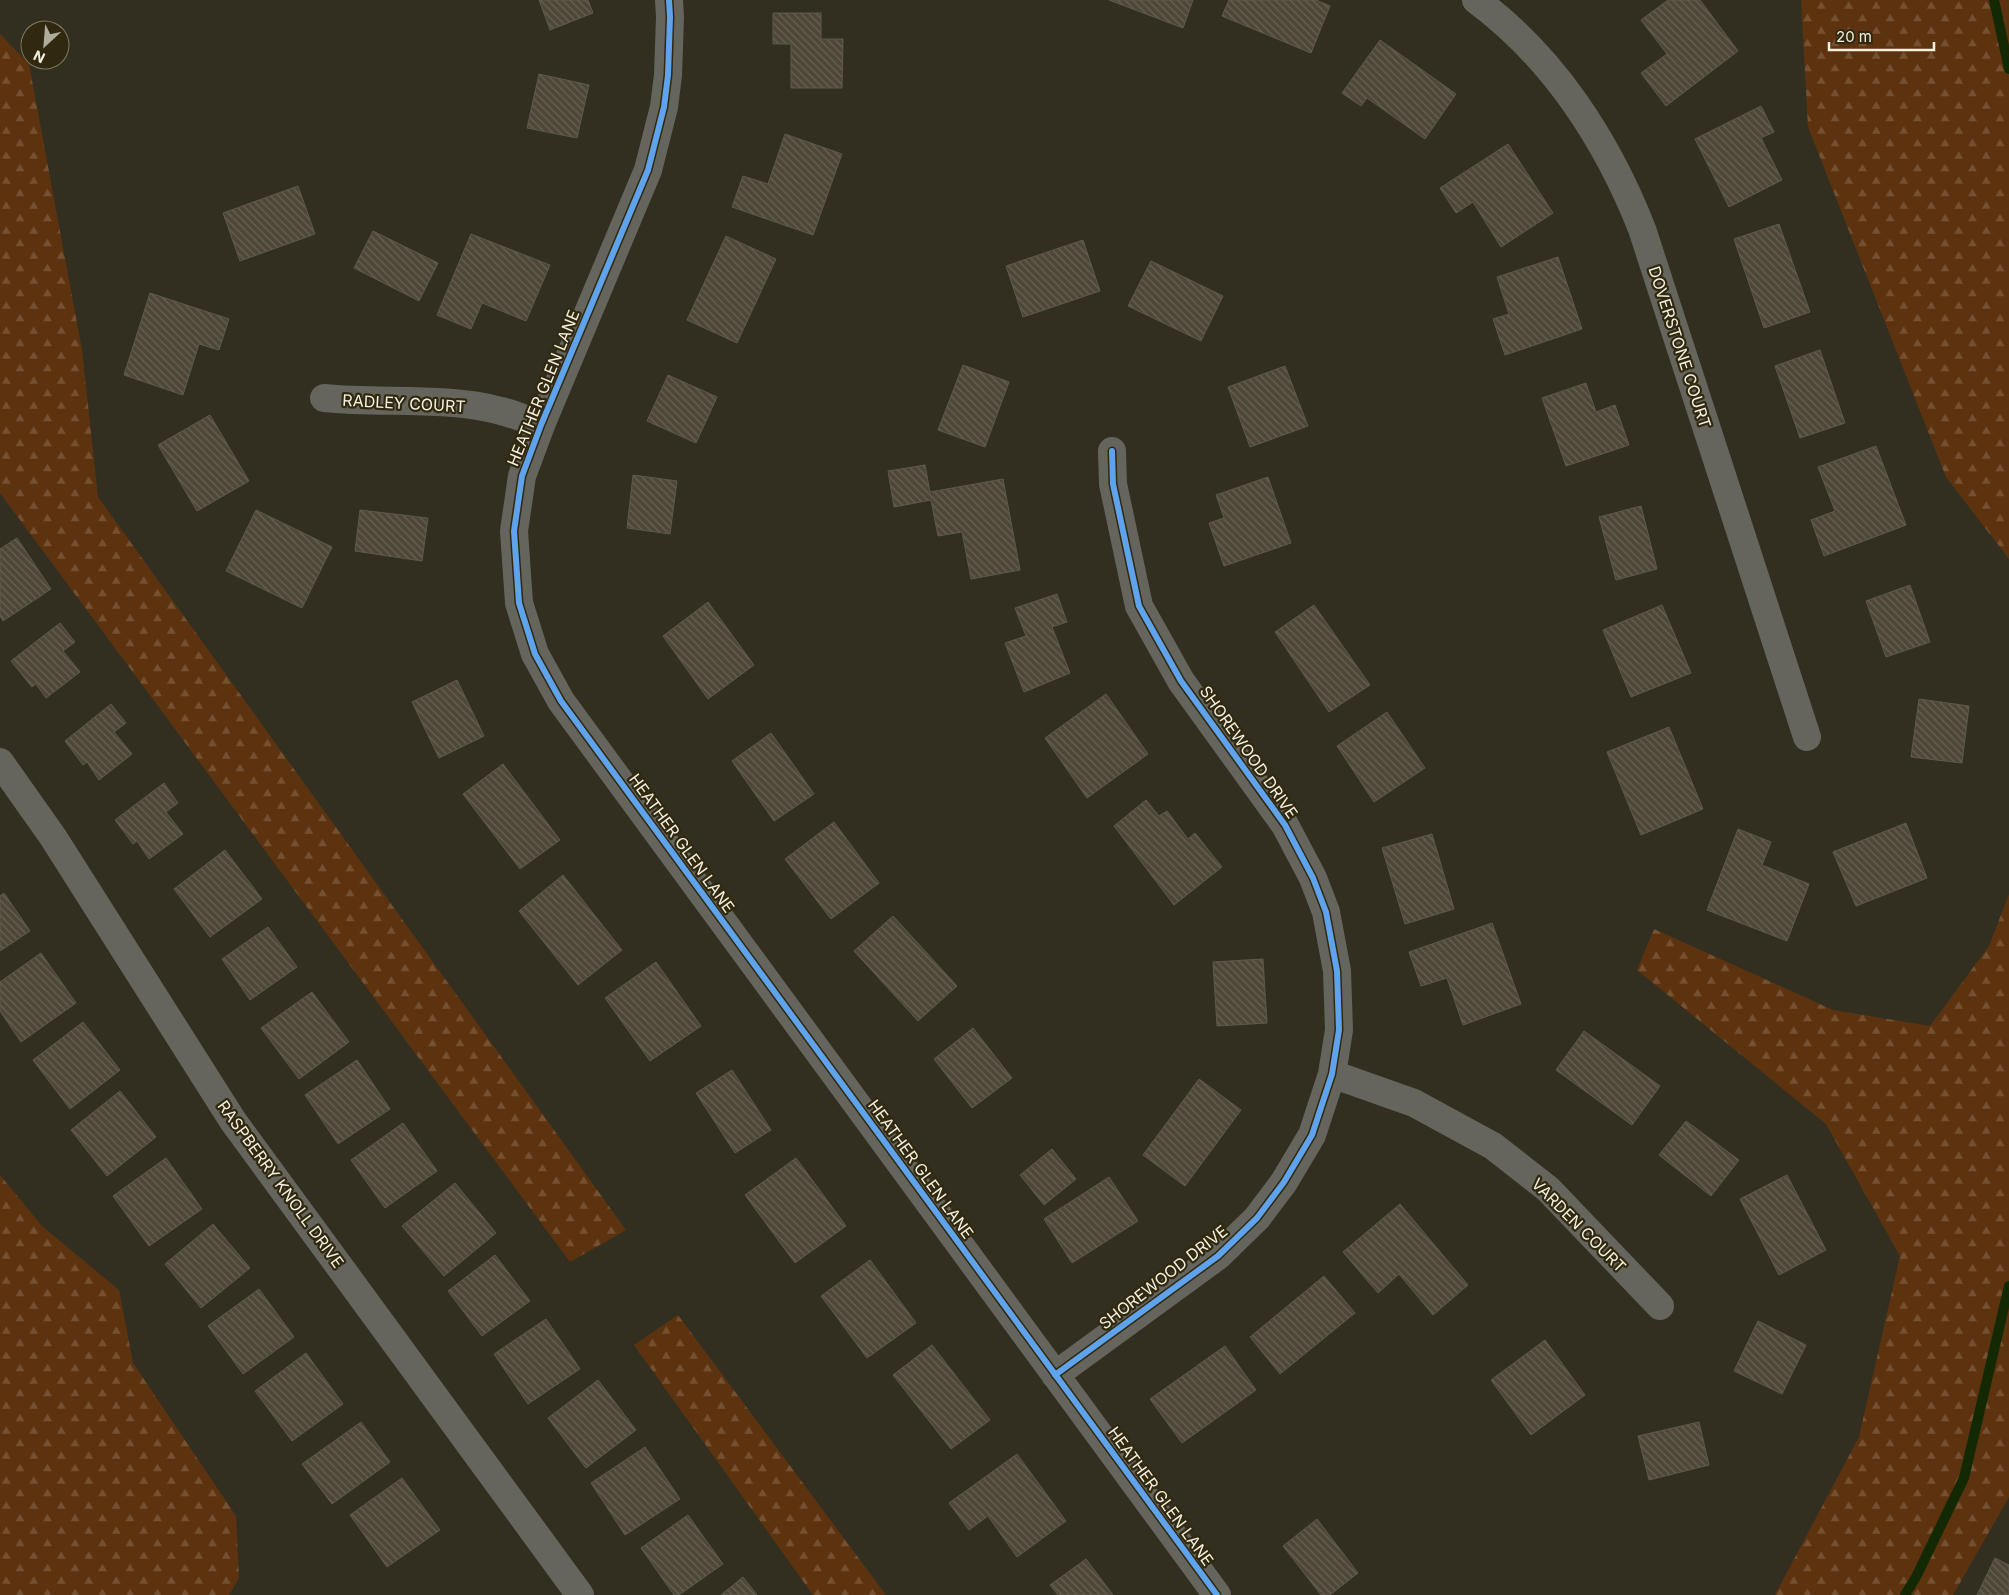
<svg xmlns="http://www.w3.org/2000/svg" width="2009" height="1595" font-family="Inter,sans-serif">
<defs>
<pattern id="forest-firs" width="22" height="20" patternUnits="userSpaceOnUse" patternTransform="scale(1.25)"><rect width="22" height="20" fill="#5d330f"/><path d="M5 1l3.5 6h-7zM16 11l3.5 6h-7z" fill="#755132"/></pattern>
<pattern id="building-back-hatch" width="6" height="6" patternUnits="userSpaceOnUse" patternTransform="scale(1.25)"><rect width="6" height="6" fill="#4e4738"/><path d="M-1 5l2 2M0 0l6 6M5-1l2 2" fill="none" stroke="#686254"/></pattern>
</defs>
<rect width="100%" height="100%" fill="#322f21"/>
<!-- forest -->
<path fill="url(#forest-firs)" d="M1801,0H2009V559L1946,477L1808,127Z
M0,34L29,64L82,350L98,497L626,1230L570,1262L0,493Z
M2009,894V1497L1953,1595H1775L1859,1437L1900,1256L1826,1124L1637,970L1654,929L1833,1010L1930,1026L1989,946Z
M0,1175L42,1226L119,1290L133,1363L236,1516L239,1578L229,1595H0Z
M678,1315L886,1595H813L634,1345Z"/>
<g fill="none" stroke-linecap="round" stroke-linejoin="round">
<!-- stream -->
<path stroke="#132903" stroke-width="10" d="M1994,0L2009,69
M1905,1595L1916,1577L1964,1478L2009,1286"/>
</g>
<!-- building -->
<path fill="url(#building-back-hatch)" stroke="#5e594e" d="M539,0H588L593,13L550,30Z
M1109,0H1193L1183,28Z
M1229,0H1316L1330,6L1311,53L1222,16Z
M1668,0H1700L1738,51L1666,106L1641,73L1667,54L1641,20Z
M773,13H821V39H843L842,88H791V44H773Z
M1380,40L1456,94L1425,139L1367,98L1361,106L1342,93Z
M539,74L589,85L577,138L527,128Z
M1761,106L1774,132L1761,138L1782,180L1729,207L1695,139Z
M785,134L842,154L813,235L732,207L743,176L768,184Z
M1508,144L1553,213L1501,247L1473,202L1456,213L1440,188Z
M298,186L315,234L240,261L223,213Z
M1779,224L1810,312L1764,328L1734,239Z
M373,231L438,263L419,301L354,268Z
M471,234L550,265L526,321L482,303L471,329L437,315Z
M726,236L776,259L737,343L687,320Z
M1083,240L1100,291L1023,317L1006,266Z
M1558,257L1582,329L1505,355L1493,319L1509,314L1497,277Z
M1151,261L1223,296L1201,341L1128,306Z
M150,293L229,319L219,350L199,344L183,395L124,375Z
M1820,350L1845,423L1800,438L1775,366Z
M963,365L1009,382L985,447L938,430Z
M1285,366L1308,426L1250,447L1228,387Z
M668,375L717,397L696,443L647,421Z
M1586,383L1596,412L1615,405L1629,445L1566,466L1542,398Z
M210,415L249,481L197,511L158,445Z
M1876,446L1906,525L1824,556L1811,520L1835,511L1818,467Z
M925,465L930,492L1003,479L1020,570L971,579L962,532L938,536L931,500L894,507L888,471Z
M633,475L677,481L670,534L627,528Z
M1268,477L1291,543L1224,566L1209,523L1224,518L1216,495Z
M1641,506L1657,569L1616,580L1599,517Z
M256,510L332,547L302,608L226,571Z
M360,510L428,518L422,561L355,551Z
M17,538L51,589L3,621L0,616V549Z
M1910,585L1930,642L1886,657L1866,601Z
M1057,594L1067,622L1052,627L1070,673L1024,692L1005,643L1026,636L1015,608Z
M708,602L754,665L708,699L663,636Z
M1314,605L1370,685L1329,712L1275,632Z
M1662,605L1691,673L1631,697L1603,630Z
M60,623L75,642L63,651L80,672L46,698L36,684L32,687L11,661Z
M457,680L484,736L439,758L412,702Z
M1106,694L1148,754L1087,798L1045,738Z
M1919,699L1969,706L1962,763L1911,757Z
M111,704L126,723L114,732L132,754L99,780L87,762L83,765L65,741Z
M1387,712L1425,768L1374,802L1337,746Z
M1669,727L1703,809L1641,835L1607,752Z
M771,733L814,794L774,821L732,761Z
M503,764L560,840L520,869L463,794Z
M164,783L178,803L166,812L183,834L149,859L137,841L133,844L115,820Z
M1146,800L1159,816L1167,811L1188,839L1195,833L1222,867L1174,905L1114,826Z
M834,822L879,883L831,919L785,859Z
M1906,823L1927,878L1856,906L1833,852Z
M1738,829L1771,842L1762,865L1809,884L1787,941L1707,910Z
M1432,834L1454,909L1405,924L1382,848Z
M225,850L262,899L210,937L174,889Z
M563,875L622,950L578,985L519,911Z
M4,893L30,931L0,951V896Z
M893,916L957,986L918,1021L854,951Z
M1492,923L1521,1004L1463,1025L1447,978L1421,986L1409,952Z
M268,927L297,967L250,1000L222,959Z
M41,953L76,1003L21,1042L0,1011V982Z
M1263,959L1267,1023L1217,1026L1213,962Z
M656,962L701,1026L650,1061L605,998Z
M312,992L349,1042L299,1079L261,1028Z
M83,1022L120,1070L70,1109L33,1060Z
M973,1028L1012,1078L972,1108L934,1059Z
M1584,1031L1660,1086L1632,1125L1556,1070Z
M357,1060L390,1109L338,1144L305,1095Z
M732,1070L771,1130L735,1153L696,1093Z
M1199,1079L1241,1110L1185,1186L1143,1155Z
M120,1091L156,1137L107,1176L71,1130Z
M1686,1121L1739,1160L1711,1196L1659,1155Z
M403,1123L437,1171L385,1208L351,1160Z
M1052,1149L1076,1179L1044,1205L1020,1175Z
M166,1158L202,1209L149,1246L113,1196Z
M796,1158L846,1226L795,1263L745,1195Z
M1787,1175L1826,1250L1779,1275L1740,1199Z
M1109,1177L1138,1221L1072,1263L1044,1219Z
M455,1183L496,1233L444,1276L402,1226Z
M1400,1204L1468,1285L1433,1315L1399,1274L1378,1293L1343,1252Z
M213,1224L250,1268L201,1308L165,1264Z
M495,1255L530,1301L482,1336L448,1291Z
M870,1260L916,1323L867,1358L821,1296Z
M1324,1276L1355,1313L1280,1374L1250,1337Z
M259,1289L294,1337L243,1374L208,1326Z
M546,1319L580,1369L528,1404L494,1354Z
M1758,1321L1806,1345L1782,1394L1734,1371Z
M1545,1340L1585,1395L1531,1435L1491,1380Z
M932,1345L990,1420L951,1449L893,1375Z
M1225,1346L1256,1390L1182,1443L1150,1399Z
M306,1353L343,1404L292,1441L255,1391Z
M598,1380L636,1430L586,1468L548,1418Z
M361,1422L390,1462L332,1504L302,1464Z
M1699,1422L1709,1465L1649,1480L1638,1436Z
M645,1447L680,1499L625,1535L591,1483Z
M1017,1454L1066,1521L1017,1557L988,1516L969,1530L949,1503Z
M402,1478L440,1530L387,1567L350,1515Z
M688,1515L723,1564L679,1595H674L641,1548Z
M1317,1519L1358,1573L1330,1595H1321L1283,1546Z
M1995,1558L2009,1565V1595H1977Z
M1086,1559L1113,1595H1058L1050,1585Z
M743,1577L757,1595H721Z"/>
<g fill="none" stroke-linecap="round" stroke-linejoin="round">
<!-- street -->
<path stroke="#65655d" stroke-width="28" d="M669,0L670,17L668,75L664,107L648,170L541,425L522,476L514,531L519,603L535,654L561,701L1217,1595
M1476,0C1553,57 1607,140 1642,229L1807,737
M324,398C382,404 445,396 501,411C514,414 528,420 541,425
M0,762L53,837L233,1121L580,1595
M1332,1074L1414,1103L1493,1146L1548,1189L1660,1306
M1055,1375L1218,1256L1257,1218L1284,1182L1312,1135L1332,1074L1339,1030L1337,971L1326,912L1313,878L1285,825L1181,681L1139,606L1113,484L1112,451"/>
<!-- cycleway casing -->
<g stroke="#30290f" stroke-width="9">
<path id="cycleway" d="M669,0L670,17L668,75L664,107L648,170L541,425L522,476L514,531L519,603L535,654L561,701L1217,1595
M1055,1375L1218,1256L1257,1218L1284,1182L1312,1135L1332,1074L1339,1030L1337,971L1326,912L1313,878L1285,825L1181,681L1139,606L1113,484L1112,451"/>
</g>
<!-- cycleway -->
<use href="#cycleway" stroke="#60a3ed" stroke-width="6"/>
</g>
<g text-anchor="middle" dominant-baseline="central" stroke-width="4.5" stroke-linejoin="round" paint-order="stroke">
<!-- street labels -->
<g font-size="16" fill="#f4f0e0" stroke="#30290f">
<text transform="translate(1680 347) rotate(72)">DOVERSTONE COURT</text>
<text transform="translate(543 388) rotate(-68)">HEATHER GLEN LANE</text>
<text transform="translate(404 403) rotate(3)">RADLEY COURT</text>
<text transform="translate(1249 752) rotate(55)">SHOREWOOD DRIVE</text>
<text transform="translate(682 843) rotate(54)">HEATHER GLEN LANE</text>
<text transform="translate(921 1169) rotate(54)">HEATHER GLEN LANE</text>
<text transform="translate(281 1184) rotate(54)">RASPBERRY KNOLL DRIVE</text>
<text transform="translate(1579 1225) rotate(45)">VARDEN COURT</text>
<text transform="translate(1163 1277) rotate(-38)">SHOREWOOD DRIVE</text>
<text transform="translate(1161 1496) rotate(54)">HEATHER GLEN LANE</text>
</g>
</g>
<!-- north arrow -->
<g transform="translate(45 45) rotate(206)"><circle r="24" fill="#30290f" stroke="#7e7963"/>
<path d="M0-4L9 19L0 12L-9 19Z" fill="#b0ac9d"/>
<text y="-8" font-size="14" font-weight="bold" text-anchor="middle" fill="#f4f0e0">N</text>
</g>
<!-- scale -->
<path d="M1829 42v8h105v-8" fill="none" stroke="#f4f0e0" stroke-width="2.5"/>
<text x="1836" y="42" font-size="15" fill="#f4f0e0" stroke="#30290f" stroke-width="4" paint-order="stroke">20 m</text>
</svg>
